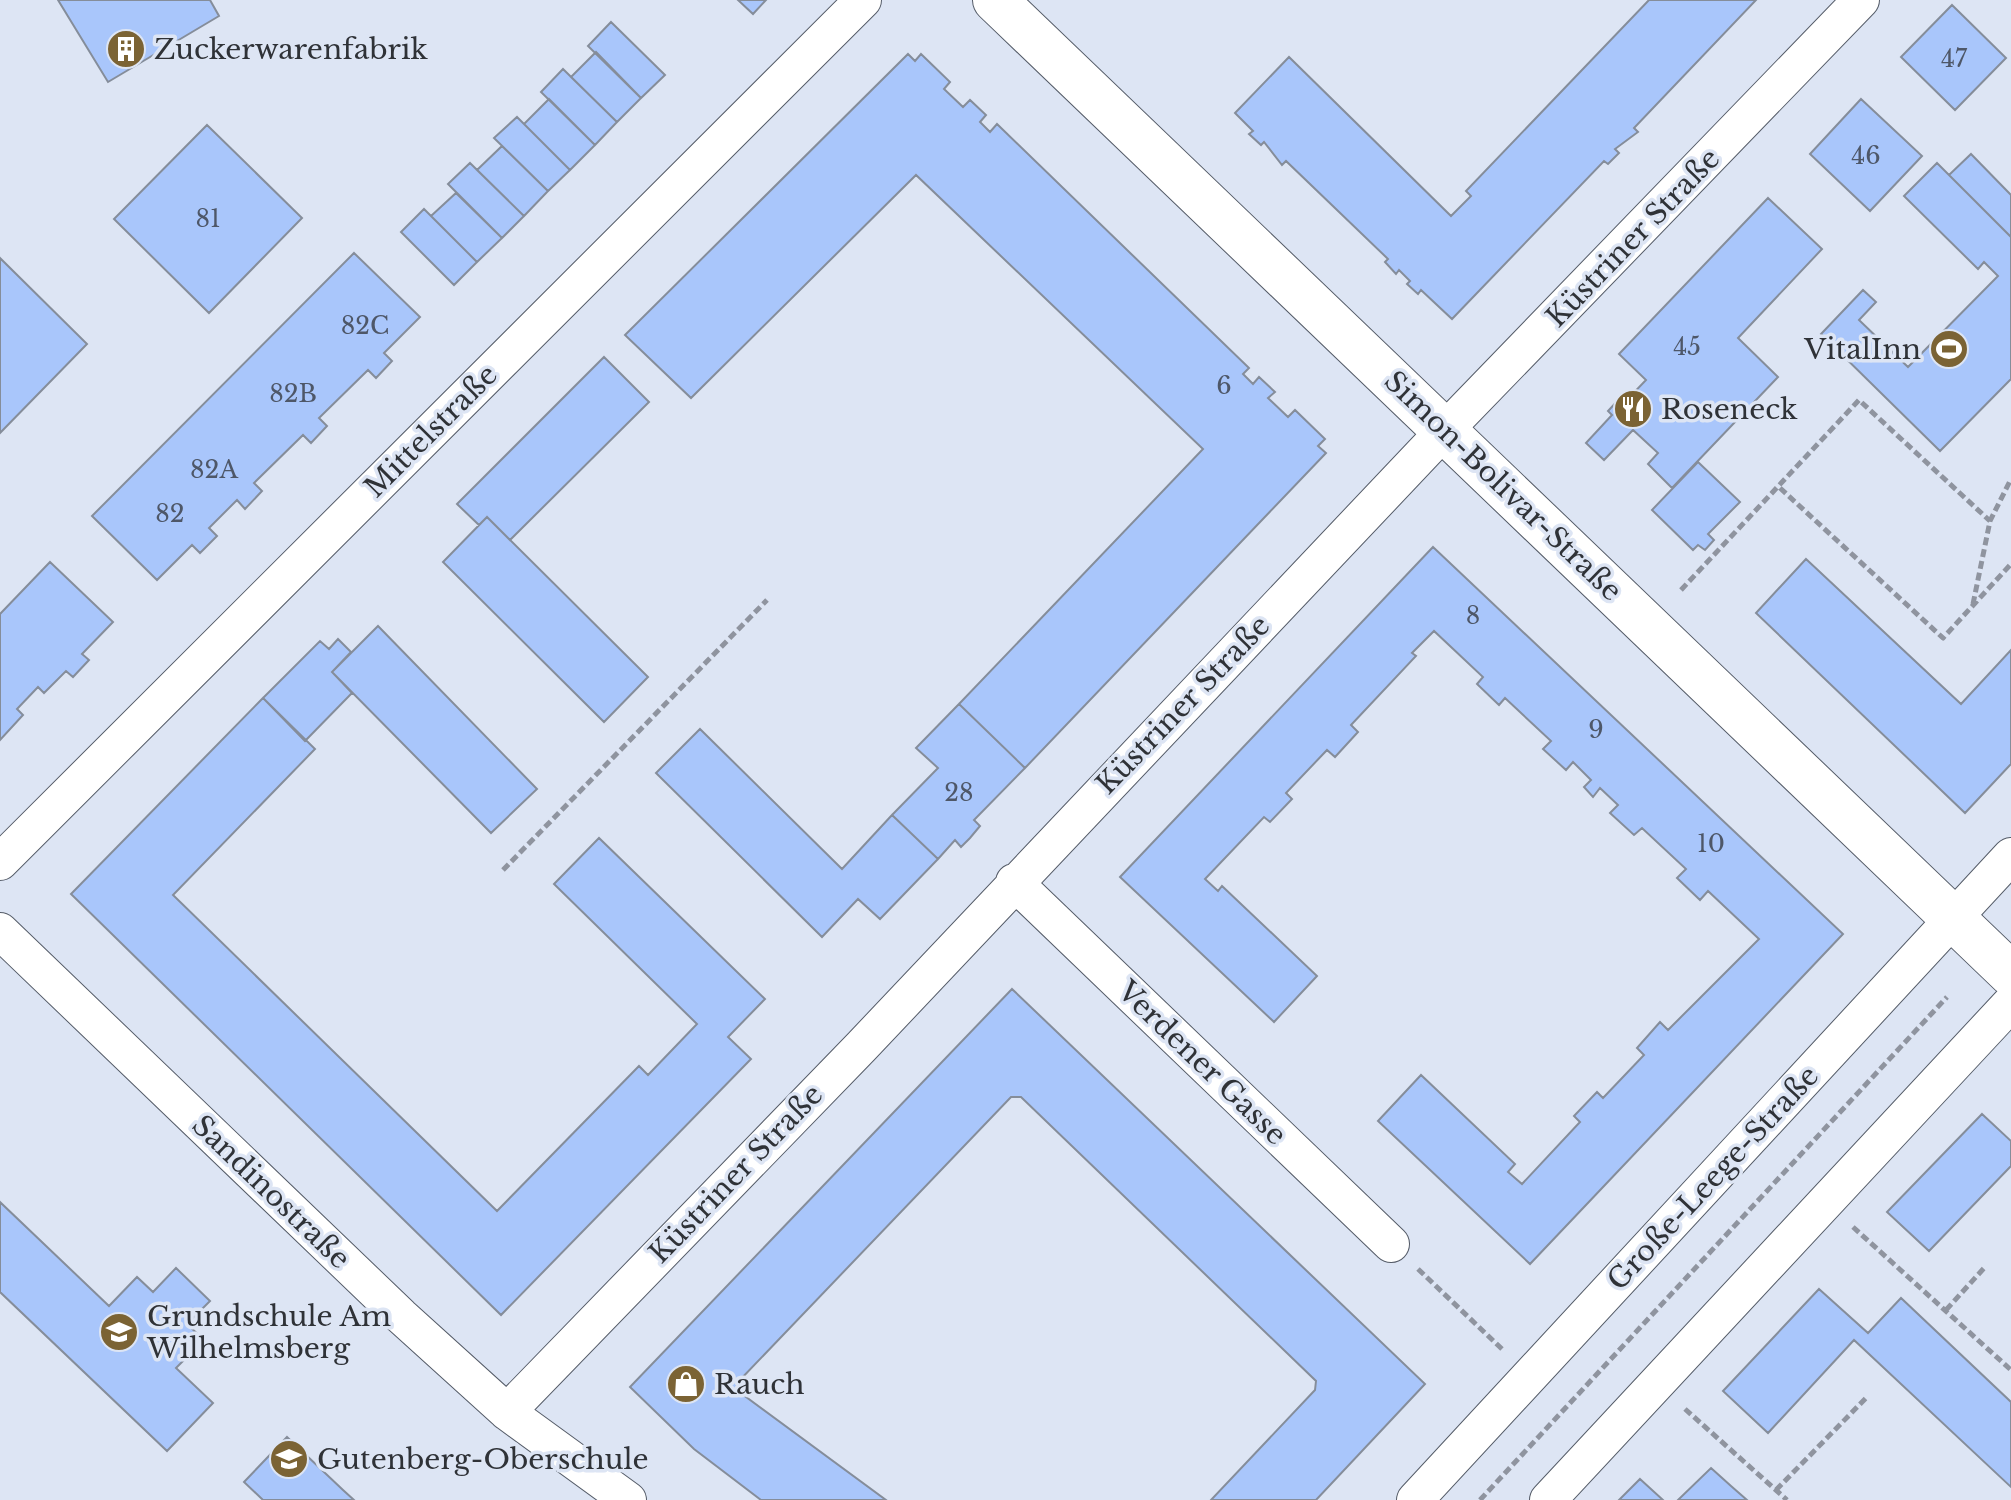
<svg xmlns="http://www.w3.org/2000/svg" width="2011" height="1500" font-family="'Libre Baskerville',serif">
<rect width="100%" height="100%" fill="#dde5f4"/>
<!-- building -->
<path fill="#a9c6fb" stroke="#858d9a" stroke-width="2" d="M58,0H210L219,16L108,82Z
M738,0H766L753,14Z
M1649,0H1756L1634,128L1638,132L1615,149L1619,153L1608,164L1604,161L1452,319L1421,290L1418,294L1407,284L1410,281L1399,270L1396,274L1385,262L1388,259L1286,161L1282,165L1264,142L1261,145L1249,134L1253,131L1235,113L1289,57L1451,216L1471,196L1466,191Z
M1952,5L2006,58L1955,110L1901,57Z
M611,22L665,75L641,98L588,46Z
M596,52L641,98L617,122L571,77Z
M908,54L915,61L921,54L950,82L944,89L963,107L970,100L986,115L980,122L990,132L997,124L1249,368L1243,374L1253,384L1259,377L1275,392L1268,398L1288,417L1295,410L1325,439L1318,446L1326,453L1025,768L959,704L1203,449L916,175L691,398L625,335Z
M563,69L617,122L595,145L541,92Z
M549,99L595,145L570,170L524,124Z
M1861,99L1922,156L1870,211L1810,154Z
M517,117L570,170L548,191L494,138Z
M207,125L302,218L209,313L114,219Z
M502,146L548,191L524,216L477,170Z
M1971,154L2011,195V237L1949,175Z
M470,163L524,216L502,238L448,184Z
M1937,163L2011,237V379L1940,451L1821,334L1863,290L1876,302L1859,320L1908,367L1998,276L1984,262L1978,269L1904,196Z
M456,193L502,238L477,262L431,216Z
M1768,198L1822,249L1738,338L1778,377L1672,488L1648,464L1658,453L1633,430L1604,460L1586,443L1612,415L1608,411L1620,398L1624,403L1646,380L1619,354Z
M424,209L477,262L454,285L401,232Z
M354,253L420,317L384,353L392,361L376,378L368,370L319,418L327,426L311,443L303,435L254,483L262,491L245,509L237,500L209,528L217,536L200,553L192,545L157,580L92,516Z
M0,258L87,344L0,433Z
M604,357L649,402L510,540L487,517L479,525L457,504Z
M1698,462L1740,502L1708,534L1714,540L1705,550L1698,545L1693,550L1652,510Z
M487,517L648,677L604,722L443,562Z
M1433,547L1843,934L1530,1264L1378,1121L1421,1075L1515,1164L1508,1172L1522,1184L1580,1122L1574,1116L1597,1092L1603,1098L1644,1055L1637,1048L1660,1022L1668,1030L1759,939L1708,891L1700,900L1677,878L1686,869L1642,828L1634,835L1610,813L1618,805L1600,788L1593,797L1584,787L1591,780L1573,762L1566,770L1543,749L1551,741L1505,698L1499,705L1477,684L1483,677L1434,631L1412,653L1416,656L1351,725L1358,732L1335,757L1327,750L1286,793L1292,799L1270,822L1264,817L1205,879L1218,891L1222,886L1317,976L1274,1022L1120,877Z
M1806,559L1961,704L2011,650V764L1965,813L1756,613Z
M50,562L113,622L82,654L89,660L73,677L66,671L44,693L38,687L17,709L23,715L0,740V614Z
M378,626L537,789L491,833L332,672Z
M338,639L351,652L332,672L352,693L305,741L263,698L320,641L329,649Z
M263,698L315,749L173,895L497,1211L639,1066L648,1075L697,1024L554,884L599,838L765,999L728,1037L751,1059L501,1315L71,894Z
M959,704L1025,768L974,820L980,826L970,838L961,847L955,840L938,859L892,815L938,768L916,748Z
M700,729L842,869L892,815L938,859L880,919L858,899L822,937L656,773Z
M1012,989L1425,1384L1316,1500H1211L1315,1390L1316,1381L1021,1097H1011L738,1382V1391L886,1500H761L694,1449L630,1387Z
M1982,1114L2011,1141V1166L1929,1251L1887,1212Z
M0,1202L109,1306L137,1277L153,1292L176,1268L210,1301L187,1324L204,1340L176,1368L213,1403L167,1451L0,1292Z
M1819,1289L1868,1333L1901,1298L2011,1402V1487L1854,1340L1768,1433L1723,1391Z
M287,1437L343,1490L354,1500H263L244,1482Z
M1711,1468L1731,1486L1747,1500H1678Z
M1640,1479L1663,1500H1619Z"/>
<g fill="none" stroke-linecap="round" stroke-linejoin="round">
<!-- minor casing -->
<g stroke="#555c68" stroke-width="38">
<path id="minor" d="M0,862L863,0
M1014,882L1391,1244
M0,931L401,1316L507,1412L628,1500
M507,1412L861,1047L1445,430L1861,0
M1415,1500L2011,856
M1548,1500L2011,1003"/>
</g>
<!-- tertiary casing -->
<g stroke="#555c68" stroke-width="46">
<path id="tertiary" d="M995,0L2011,974"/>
</g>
<!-- path -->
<path stroke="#8f949f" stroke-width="5" stroke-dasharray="8 4" stroke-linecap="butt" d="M1780,488L1943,638L2011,564
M1681,590L1859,400L1990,521
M1973,604L1990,521L2011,479
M503,870L767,600
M1853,1227L2011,1370
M1418,1269L1503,1350
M1946,1310L1985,1267
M1685,1409L1787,1500
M1776,1490L1866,1398
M1480,1500L1947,997"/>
<!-- minor -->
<use href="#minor" stroke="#fff" stroke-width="36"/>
<!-- tertiary -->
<use href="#tertiary" stroke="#fff" stroke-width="44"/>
</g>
<!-- icons -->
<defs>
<g id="building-disc" transform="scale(2)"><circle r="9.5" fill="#7b6334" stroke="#dde5f4"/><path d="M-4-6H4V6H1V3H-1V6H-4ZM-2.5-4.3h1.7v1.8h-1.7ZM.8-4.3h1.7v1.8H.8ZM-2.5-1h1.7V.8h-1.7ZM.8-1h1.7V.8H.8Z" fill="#fff"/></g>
<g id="stadium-disc" transform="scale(2)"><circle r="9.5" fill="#7b6334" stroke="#dde5f4"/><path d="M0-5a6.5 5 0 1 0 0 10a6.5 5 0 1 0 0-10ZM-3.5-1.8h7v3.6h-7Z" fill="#fff"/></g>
<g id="restaurant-disc" transform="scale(2)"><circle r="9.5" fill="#7b6334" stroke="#dde5f4"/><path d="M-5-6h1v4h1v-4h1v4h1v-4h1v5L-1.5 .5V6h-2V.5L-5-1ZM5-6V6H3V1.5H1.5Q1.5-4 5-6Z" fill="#fff"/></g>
<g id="school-disc" transform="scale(2)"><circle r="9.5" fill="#7b6334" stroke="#dde5f4"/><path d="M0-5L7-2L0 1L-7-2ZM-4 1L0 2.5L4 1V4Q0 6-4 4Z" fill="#fff"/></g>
<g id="shop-disc" transform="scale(2)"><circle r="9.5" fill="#7b6334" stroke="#dde5f4"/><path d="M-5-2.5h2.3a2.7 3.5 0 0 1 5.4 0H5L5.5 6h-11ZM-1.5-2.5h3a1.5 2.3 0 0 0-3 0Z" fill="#fff"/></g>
</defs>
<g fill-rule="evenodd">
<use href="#building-disc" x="126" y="49"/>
<use href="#stadium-disc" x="1949" y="349"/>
<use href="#restaurant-disc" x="1633" y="409"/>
<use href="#school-disc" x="119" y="1332"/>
<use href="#shop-disc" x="686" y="1384"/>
<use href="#school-disc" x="289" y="1459"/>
</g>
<g text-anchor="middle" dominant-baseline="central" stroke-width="7" stroke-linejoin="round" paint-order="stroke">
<!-- number labels -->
<g font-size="24" fill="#4e5768">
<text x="1954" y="58">47</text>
<text x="1866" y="155">46</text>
<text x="208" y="218">81</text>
<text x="365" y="325">82C</text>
<text x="1687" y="346">45</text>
<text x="1224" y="385">6</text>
<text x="293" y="393">82B</text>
<text x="214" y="469">82A</text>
<text x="170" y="513">82</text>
<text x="1473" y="615">8</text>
<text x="1596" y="729">9</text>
<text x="959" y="792">28</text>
<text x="1711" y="843">10</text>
</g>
<!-- poi labels -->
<g font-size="28" fill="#2f3237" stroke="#dde5f4" text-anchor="start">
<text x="154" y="49">Zuckerwarenfabrik</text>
<text x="1921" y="349" text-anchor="end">VitalInn</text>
<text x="1661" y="409">Roseneck</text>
<text x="147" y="1316">Grundschule Am<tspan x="147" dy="32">Wilhelmsberg</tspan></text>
<text x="714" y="1384">Rauch</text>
<text x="317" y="1459">Gutenberg-Oberschule</text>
</g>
<!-- street labels -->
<g font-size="28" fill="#2f3237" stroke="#dde5f4">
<text transform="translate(1633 238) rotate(-46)">Küstriner Straße</text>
<text transform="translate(431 431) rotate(-45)">Mittelstraße</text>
<text transform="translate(1503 486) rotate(44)">Simon-Bolivar-Straße</text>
<text transform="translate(1183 705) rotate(-46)">Küstriner Straße</text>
<text transform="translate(1202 1063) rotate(44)">Verdener Gasse</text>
<text transform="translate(736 1174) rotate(-46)">Küstriner Straße</text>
<text transform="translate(1713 1178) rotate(-47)">Große-Leege-Straße</text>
<text transform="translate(271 1192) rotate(44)">Sandinostraße</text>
</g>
</g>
</svg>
